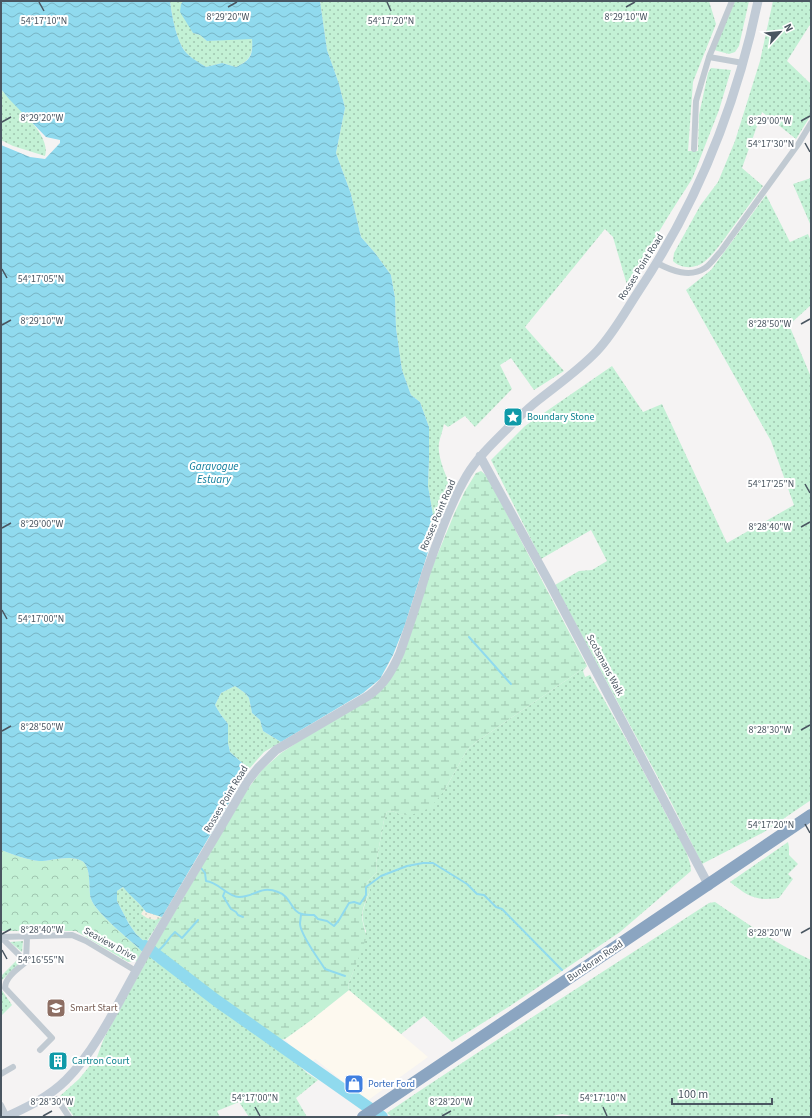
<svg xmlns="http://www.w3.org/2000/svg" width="812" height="1118" font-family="'Source Sans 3',sans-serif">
<defs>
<pattern id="grass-dots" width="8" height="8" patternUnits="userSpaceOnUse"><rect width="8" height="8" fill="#c3f1d5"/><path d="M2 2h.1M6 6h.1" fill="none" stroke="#a0c6b0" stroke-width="1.8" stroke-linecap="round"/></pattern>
<pattern id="wetland-marsh" width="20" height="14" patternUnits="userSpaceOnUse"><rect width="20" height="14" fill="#c3f1d5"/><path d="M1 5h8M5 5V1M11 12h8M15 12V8" fill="none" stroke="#a0c6b0"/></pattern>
<pattern id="sand-dots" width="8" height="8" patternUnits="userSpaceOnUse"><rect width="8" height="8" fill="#f5f0e5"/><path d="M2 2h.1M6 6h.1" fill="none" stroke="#d4d0c7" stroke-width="1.8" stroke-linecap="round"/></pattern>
<pattern id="park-crowns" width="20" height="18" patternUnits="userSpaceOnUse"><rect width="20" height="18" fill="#c3f1d5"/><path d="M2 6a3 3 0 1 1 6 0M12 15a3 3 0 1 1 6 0" fill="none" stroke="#a0c6b0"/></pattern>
<pattern id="water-waves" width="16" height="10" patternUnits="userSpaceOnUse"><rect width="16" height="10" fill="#90daee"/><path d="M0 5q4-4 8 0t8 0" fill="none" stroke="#78b4c4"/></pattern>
</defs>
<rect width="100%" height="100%" fill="#f5f3f3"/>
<!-- commercial -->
<path fill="#fdf9ef" d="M349,990L428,1057L367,1101L315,1059L311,1063L293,1049L285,1039L310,1021Z"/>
<!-- grass -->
<path fill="url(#grass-dots)" d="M170,1H183L181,4L193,33L200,35L207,41L252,38C253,54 251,60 236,67L222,63L206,67C197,62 187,56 182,47C175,33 172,16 170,1Z
M320,1H709L716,24L693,82L688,151H698L699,115L708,73L711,68L731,70L719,110L692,179L669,215L627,285L613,237L605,229L525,327L564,371L534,390L511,358L500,365L512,389L475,427L465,416L448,427L444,424C443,430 440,437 439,443C437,456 446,478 453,489L434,533L429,527L433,515L428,486L429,460V427L420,402L411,395L402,370L396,328L395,298L391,275L375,253L361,237L351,194L336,153L345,108L339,84L327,50Z
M735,1H749L739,46L735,52L729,54L714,50Z
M773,1H811V23L787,61L811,84V115L796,139L762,112L742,168L763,186C752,201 741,216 730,231C722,242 714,254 704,262C695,269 681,269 673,261L674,253L700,206L718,182L735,141L760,61Z
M1,89C13,105 52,134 45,156L13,146L1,140Z
M811,178V226L793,184Z
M766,195L790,242L808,234L811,241V305L789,325L811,377V800L764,832L702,864L669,798L555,585L579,571L592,570L607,561L591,530L541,559L491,460L525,426L612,366L643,412L662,404L727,543L794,505L771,441L686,290L711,270Z
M587,666L583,671L585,677L590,675C617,722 643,770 668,818C676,833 691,855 691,871L620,932L510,1006L452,1042L424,1016L401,1034L349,990L348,985L353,972L366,931C359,914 364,907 370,891L367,882L377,872L376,863L384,820L387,812L392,811L403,815L444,791L467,750L476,742Z
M235,686L245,693L249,698L252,713L260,720L263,731L281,742L264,752L249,769L230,752L228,743V724L221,715L215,705L221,693Z
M788,842L789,847V855L798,864L788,874L793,879L779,898C755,901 749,897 730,882Z
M123,887L145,910L143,911L162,917L146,943L136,934L129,924L117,901V891Z
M715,902C746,923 777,944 811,960V1117H572C565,1113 558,1114 551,1117H392L387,1113C493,1041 602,973 709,903Z
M23,941L22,952L10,942Z
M149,956L156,962L162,963L200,994L209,999L281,1048L307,1073L318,1080L296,1098L307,1117H249L239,1102L217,1111L220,1117H74L60,1096L79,1079L97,1057L104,1038Z
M17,960L19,962L18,965L1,981V983V976Z
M1,989L12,1005L1,1016Z"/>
<!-- wetland -->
<path fill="url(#wetland-marsh)" d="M481,471L487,476L587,666L476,742L467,750L444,791L430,808L414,814L402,815L392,811L387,812L384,820L376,863L377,872L367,882L370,891C366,900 360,912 363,923C364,929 366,932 366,939L348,985L349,990L310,1021L285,1039L280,1040L216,999L177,964L173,963L153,949L247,790L262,770L281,753L386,685L431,570L455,512L465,491L476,473Z"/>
<!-- sand -->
<path fill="url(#sand-dots)" d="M145,910L155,915L162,917L155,920L147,918L141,914L143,911Z"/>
<!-- park -->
<path fill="url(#park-crowns)" d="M1,850C11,854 28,860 39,861C51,861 71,854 82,861C92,867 88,889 91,899C95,912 131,941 142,951L137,961L128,962L76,931H1Z"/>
<!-- water -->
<path fill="url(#water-waves)" d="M1,1H170C172,16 175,33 182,47C187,56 198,62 206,67L222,63L236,67C251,60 253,55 252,39L207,41L200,35L193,33L180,12L181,4L183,1H320L327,50L339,84L345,108L336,153L351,194L361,237L375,253L391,275L395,298L396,328L402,370L411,395L420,402L429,427V460L428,486L433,515L429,527L434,533L405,625L393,655L380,679L363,693L281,742L263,731L260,720L252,713L249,698L245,693L235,686L221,693L215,705L221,715L228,724V743L230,752L249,769L162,917L146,912C140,903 130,896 123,887L117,891V901L129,924L136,934L146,943L142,951C131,941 95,912 91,899C88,889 92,867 82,861C71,854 51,861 39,861C28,860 11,854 1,850V145L30,157L45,159L60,143V140L46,137L9,99L1,89Z"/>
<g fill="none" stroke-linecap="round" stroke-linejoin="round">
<!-- stream -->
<path stroke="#90daee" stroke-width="2" d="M469,637L511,684
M201,868L205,873L206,881C219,882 227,897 239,897C255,897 260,885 278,892C291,896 291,912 302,914C306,915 310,915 314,915L318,919L327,921L334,926L339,920L349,903L354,902L360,904L366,895V887L381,876L407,866L423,863H433L467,884L477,894L484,895L496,907L502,909L562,970
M225,891L223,896L231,909L236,912L238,915L243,917
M301,914C301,917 300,921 300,924C301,936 318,958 325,969L345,976
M155,953C166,946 166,940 175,932L182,938L198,920"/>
<!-- river -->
<path stroke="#90daee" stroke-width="12" d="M145,946L217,1001L382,1117"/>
<!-- street -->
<path stroke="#c1cad2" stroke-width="6" d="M709,57L732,1
M694,149L696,101L709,57L743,63
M657,263C672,271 690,278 705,268C711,264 716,256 721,251L799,143L811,123
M1,937L72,935L86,941L136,971
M27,937L26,962C19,968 5,977 5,988L52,1038L40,1050
M2,938L26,962
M1,1074L13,1067
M57,1099L69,1117
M1,1105L7,1117"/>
<!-- secondary -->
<path stroke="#c1cbd6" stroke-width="9" d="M480,456L549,582L709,886
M6,1117C27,1107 49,1097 66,1080C98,1048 122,995 145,955C178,897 214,840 247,782L258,768L276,750L368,696C384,685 392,671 400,653C409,627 418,600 426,573C438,540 449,506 467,475C478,457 493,443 507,429C518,418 529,407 541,398C560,383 580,369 597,351C613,334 625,312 638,292C698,202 736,107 758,1"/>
<!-- highway -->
<path stroke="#8ba5c1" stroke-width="12" d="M363,1117L811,815"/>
</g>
<!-- ticks -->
<path fill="none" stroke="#4a5661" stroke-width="1.5" d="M39,2L44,11M387,2L391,11M228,7L237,2M626,7L635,2M801,121L810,116M2,122L11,117M805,143L810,152M2,269L7,278M801,324L810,319M2,325L11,320M805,484L810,493M801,527L810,522M2,528L11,523M2,610L7,619M801,730L810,725M2,731L11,726M805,824L810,833M801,933L810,928M2,934L11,929M2,950L7,959M255,1107L260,1116M603,1107L607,1116M43,1116L52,1111M442,1116L451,1111"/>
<!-- icons -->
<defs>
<g id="sight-square" transform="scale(1)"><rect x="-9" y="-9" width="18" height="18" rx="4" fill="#0f9aa8" stroke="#fff"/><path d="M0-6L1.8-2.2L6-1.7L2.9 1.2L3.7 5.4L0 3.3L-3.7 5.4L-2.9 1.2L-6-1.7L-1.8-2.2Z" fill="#fff"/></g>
<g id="school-square" transform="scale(1)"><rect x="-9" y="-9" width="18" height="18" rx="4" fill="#8d6e63" stroke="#fff"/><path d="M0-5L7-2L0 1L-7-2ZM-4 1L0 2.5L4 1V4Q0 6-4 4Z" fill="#fff"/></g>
<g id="building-square" transform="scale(1)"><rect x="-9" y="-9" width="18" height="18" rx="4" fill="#0f9aa8" stroke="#fff"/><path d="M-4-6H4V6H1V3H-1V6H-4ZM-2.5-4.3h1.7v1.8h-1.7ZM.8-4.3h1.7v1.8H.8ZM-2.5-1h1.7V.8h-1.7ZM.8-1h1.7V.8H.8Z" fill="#fff"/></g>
<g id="shop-square" transform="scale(1)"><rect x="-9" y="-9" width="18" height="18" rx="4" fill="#3f7fe0" stroke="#fff"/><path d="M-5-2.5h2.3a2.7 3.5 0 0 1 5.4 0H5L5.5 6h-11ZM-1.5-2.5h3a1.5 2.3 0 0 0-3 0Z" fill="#fff"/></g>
</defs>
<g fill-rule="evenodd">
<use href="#sight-square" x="513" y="417"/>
<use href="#school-square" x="56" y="1008"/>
<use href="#building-square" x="58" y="1061"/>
<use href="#shop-square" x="354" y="1084"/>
</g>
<g text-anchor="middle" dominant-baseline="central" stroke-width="4" stroke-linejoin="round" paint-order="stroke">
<!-- street labels -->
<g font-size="10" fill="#4a5661" stroke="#fff">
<text transform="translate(641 267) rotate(-58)">Rosses Point Road</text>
<text transform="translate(438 515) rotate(-67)">Rosses Point Road</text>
<text transform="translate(605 665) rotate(62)">Scotsmans Walk</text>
<text transform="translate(226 799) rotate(-59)">Rosses Point Road</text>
<text transform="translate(110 944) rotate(29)">Seaview Drive</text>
<text transform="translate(595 961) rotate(-34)">Bundoran Road</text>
</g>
<!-- culture labels -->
<g font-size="10" fill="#0d838f" stroke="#fff" text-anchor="start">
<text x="527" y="417">Boundary Stone</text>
<text x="72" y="1061">Cartron Court</text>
</g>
<!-- education labels -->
<g font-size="10" fill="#785e54" stroke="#fff" text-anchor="start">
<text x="70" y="1008">Smart Start</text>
</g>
<!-- shop labels -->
<g font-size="10" fill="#366cbe" stroke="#fff" text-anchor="start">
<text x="368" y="1084">Porter Ford</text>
</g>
<!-- water labels -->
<g font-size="11" font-style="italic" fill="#0c7c9b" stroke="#fff">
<text x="214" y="466">Garavogue<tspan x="214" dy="13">Estuary</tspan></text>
</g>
</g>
<g font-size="10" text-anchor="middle" fill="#4a5661" stroke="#fff" stroke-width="4" stroke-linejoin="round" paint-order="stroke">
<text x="228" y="20">8°29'20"W</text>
<text x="626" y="20">8°29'10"W</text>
<text x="44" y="24">54°17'10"N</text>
<text x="391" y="24">54°17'20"N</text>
<text x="42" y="121">8°29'20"W</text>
<text x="770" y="124">8°29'00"W</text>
<text x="771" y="147">54°17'30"N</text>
<text x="41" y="282">54°17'05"N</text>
<text x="42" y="324">8°29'10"W</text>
<text x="770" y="327">8°28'50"W</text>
<text x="771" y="487">54°17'25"N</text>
<text x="42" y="527">8°29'00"W</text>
<text x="770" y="530">8°28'40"W</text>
<text x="41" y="622">54°17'00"N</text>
<text x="42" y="730">8°28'50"W</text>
<text x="770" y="733">8°28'30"W</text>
<text x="771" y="828">54°17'20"N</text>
<text x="42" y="933">8°28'40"W</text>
<text x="770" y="936">8°28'20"W</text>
<text x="41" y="963">54°16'55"N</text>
<text x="255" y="1101">54°17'00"N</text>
<text x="603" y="1101">54°17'10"N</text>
<text x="52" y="1105">8°28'30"W</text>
<text x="451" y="1105">8°28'20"W</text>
</g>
<!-- border -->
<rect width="812" height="1118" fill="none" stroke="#4a5661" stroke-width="4"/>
<!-- north arrow -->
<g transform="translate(780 32) rotate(63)" stroke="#ffffff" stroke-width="3" paint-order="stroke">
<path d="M0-3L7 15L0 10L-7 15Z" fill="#4a5661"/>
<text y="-6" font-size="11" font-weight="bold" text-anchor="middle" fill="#4a5661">N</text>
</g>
<!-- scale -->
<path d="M672 1098v6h100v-6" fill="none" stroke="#4a5661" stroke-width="2"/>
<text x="678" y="1098" font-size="12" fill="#4a5661" stroke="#ffffff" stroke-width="3" paint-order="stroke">100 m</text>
</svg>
